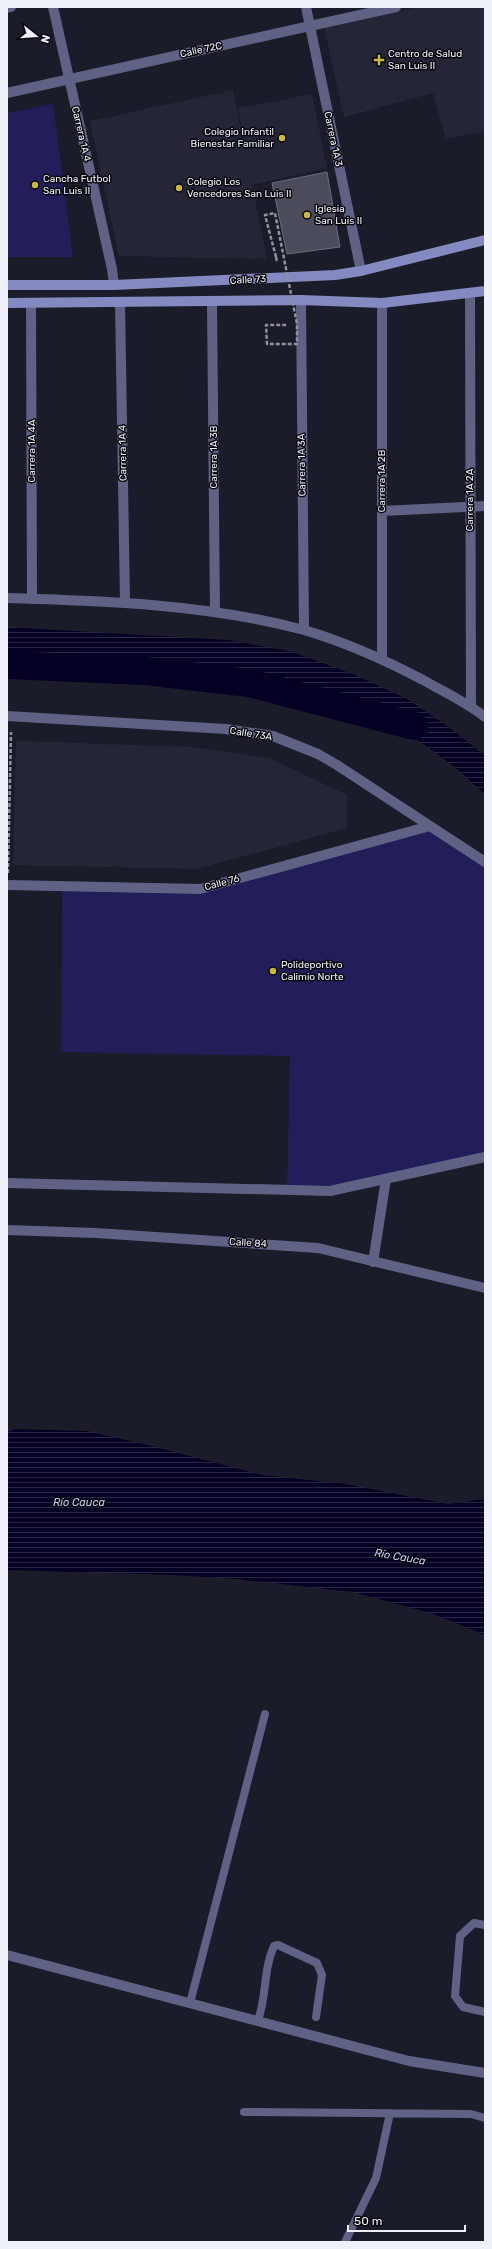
<svg xmlns="http://www.w3.org/2000/svg" width="492" height="2249" font-family="Rubik,sans-serif">
<defs>
<pattern id="water-rules" width="6" height="5" patternUnits="userSpaceOnUse"><rect width="6" height="5" fill="#050023"/><path d="M0 2.5h6" fill="none" stroke="#2a2644"/></pattern>
</defs>
<rect width="100%" height="100%" fill="#1b1c29"/>
<!-- built -->
<path fill="#242638" d="M420,7H485V131L446,139L433,93L344,117L324,27Z
M233,90L246,156L238,108L312,94L327,168L252,185L267,259L119,256L90,121Z
M16,741L193,747L269,758L347,795V828L197,869L13,865Z"/>
<!-- pitch -->
<path fill="#211e5a" d="M53,104L73,257H7V113Z
M430,826L485,862V1157L330,1191L287,1189L290,1056L61,1052L62,886L181,891Z"/>
<!-- water -->
<path fill="url(#water-rules)" d="M7,627L228,640L293,652L355,675L407,699L450,728L485,756V795C431,740 361,702 286,680C246,667 203,666 161,664C110,660 58,657 7,655Z
M16,1429L87,1431L152,1446L262,1475L346,1484L448,1504L485,1499V1635L434,1614L353,1592L236,1579L172,1575L7,1570V1432Z"/>
<g fill="none" stroke-linecap="round" stroke-linejoin="round">
<!-- river -->
<path stroke="#050023" stroke-width="28" d="M7,665L145,671L249,683L414,726"/>
</g>
<!-- building -->
<path fill="#4a4c5b" stroke="#6b6d7d" d="M327,172L340,247L287,254L272,183Z"/>
<g fill="none" stroke-linecap="round" stroke-linejoin="round">
<!-- path -->
<path stroke="#8f919b" stroke-width="2.5" stroke-dasharray="4 2" stroke-linecap="butt" d="M276,257L277,263
M8,873L11,732"/>
<!-- service -->
<path stroke="#5f6285" stroke-width="8" d="M485,1925L474,1923L460,1936L455,1996L463,2007L485,2012
M190,2003L265,1714
M258,2020C267,1996 263,1970 274,1946L278,1945L317,1963L322,1975L316,2017
M244,2112L471,2114L485,2118
M345,2242L376,2178L390,2113"/>
<!-- minor -->
<path stroke="#5f6285" stroke-width="10" d="M53,7L112,269L114,285
M306,7L361,271
M7,8L11,7
M7,93L396,7
M470,294L471,706
M301,300L304,630
M31,303L32,599
M120,303L125,602
M212,303L215,612
M382,511L485,506
M7,598C106,601 207,604 304,630C345,642 385,660 423,680C444,692 466,702 485,717
M382,658V303
M7,716L226,729L273,736L318,754L337,765L485,862
M7,885L200,889L430,826
M7,1183L330,1191L485,1157
M7,1230L96,1233L318,1248L485,1288
M373,1262L386,1179
M7,1955L409,2061L485,2073"/>
<!-- secondary -->
<path stroke="#8489c1" stroke-width="10" d="M7,285H114L335,275L361,271L485,240
M7,303L301,300L382,303L485,291"/>
<!-- path-bridge -->
<path stroke="#8f919b" stroke-width="2.5" stroke-dasharray="4 2" stroke-linecap="butt" d="M276,257L265,215L275,213L297,324V344H267L266,325H288"/>
</g>
<!-- markers -->
<g fill="#cdb938" stroke="#07070d" stroke-width="1.5">
<path d="M377 54h4v4h4v4h-4v4h-4v-4h-4v-4h4z"/>
<circle cx="282" cy="138" r="4"/>
<circle cx="35" cy="185" r="4"/>
<circle cx="179" cy="188" r="4"/>
<circle cx="307" cy="215" r="4"/>
<circle cx="273" cy="971" r="4"/>
</g>
<g text-anchor="middle" dominant-baseline="central" stroke-width="3" stroke-linejoin="round" paint-order="stroke">
<!-- street labels -->
<g font-size="10" fill="#eff1fa" stroke="#07070d">
<text transform="translate(201 50) rotate(-12)">Calle 72C</text>
<text transform="translate(81 134) rotate(77)">Carrera 1A 4</text>
<text transform="translate(333 139) rotate(78)">Carrera 1A 3</text>
<text transform="translate(248 280) rotate(-3)">Calle 73</text>
<text transform="translate(32 451) rotate(-90)">Carrera 1A 4A</text>
<text transform="translate(123 453) rotate(-91)">Carrera 1A 4</text>
<text transform="translate(214 457) rotate(-90)">Carrera 1A 3B</text>
<text transform="translate(302 465) rotate(-91)">Carrera 1A 3A</text>
<text transform="translate(382 481) rotate(-90)">Carrera 1A 2B</text>
<text transform="translate(470 500) rotate(-90)">Carrera 1A 2A</text>
<text transform="translate(251 734) rotate(9)">Calle 73A</text>
<text transform="translate(222 883) rotate(-15)">Calle 76</text>
<text transform="translate(248 1243) rotate(4)">Calle 84</text>
</g>
<!-- poi labels -->
<g font-size="10" fill="#eff1fa" stroke="#07070d" text-anchor="start">
<text x="388" y="54">Centro de Salud<tspan x="388" dy="12">San Luis II</tspan></text>
<text x="274" y="132" text-anchor="end">Colegio Infantil<tspan x="274" dy="12">Bienestar Familiar</tspan></text>
<text x="43" y="179">Cancha Futbol<tspan x="43" dy="12">San Luis II</tspan></text>
<text x="187" y="182">Colegio Los<tspan x="187" dy="12">Vencedores San Luis II</tspan></text>
<text x="315" y="209">Iglesia<tspan x="315" dy="12">San Luis II</tspan></text>
<text x="281" y="965">Polideportivo<tspan x="281" dy="12">Calimio Norte</tspan></text>
</g>
<!-- water labels -->
<g font-size="11" font-style="italic" fill="#c4caf6" stroke="#07070d">
<text x="79" y="1502">Río Cauca</text>
<text transform="translate(400 1557) rotate(10)">Río Cauca</text>
</g>
</g>
<!-- border -->
<rect width="492" height="2249" fill="none" stroke="#eff1fa" stroke-width="16"/>
<!-- north arrow -->
<g transform="translate(36 36) rotate(107)" stroke="#07070d" stroke-width="3" paint-order="stroke">
<path d="M0-3L7 15L0 10L-7 15Z" fill="#eff1fa"/>
<text y="-6" font-size="11" font-weight="bold" text-anchor="middle" fill="#eff1fa">N</text>
</g>
<!-- scale -->
<path d="M348 2225v6h117v-6" fill="none" stroke="#eff1fa" stroke-width="2"/>
<text x="354" y="2225" font-size="12" fill="#eff1fa" stroke="#07070d" stroke-width="3" paint-order="stroke">50 m</text>
</svg>
